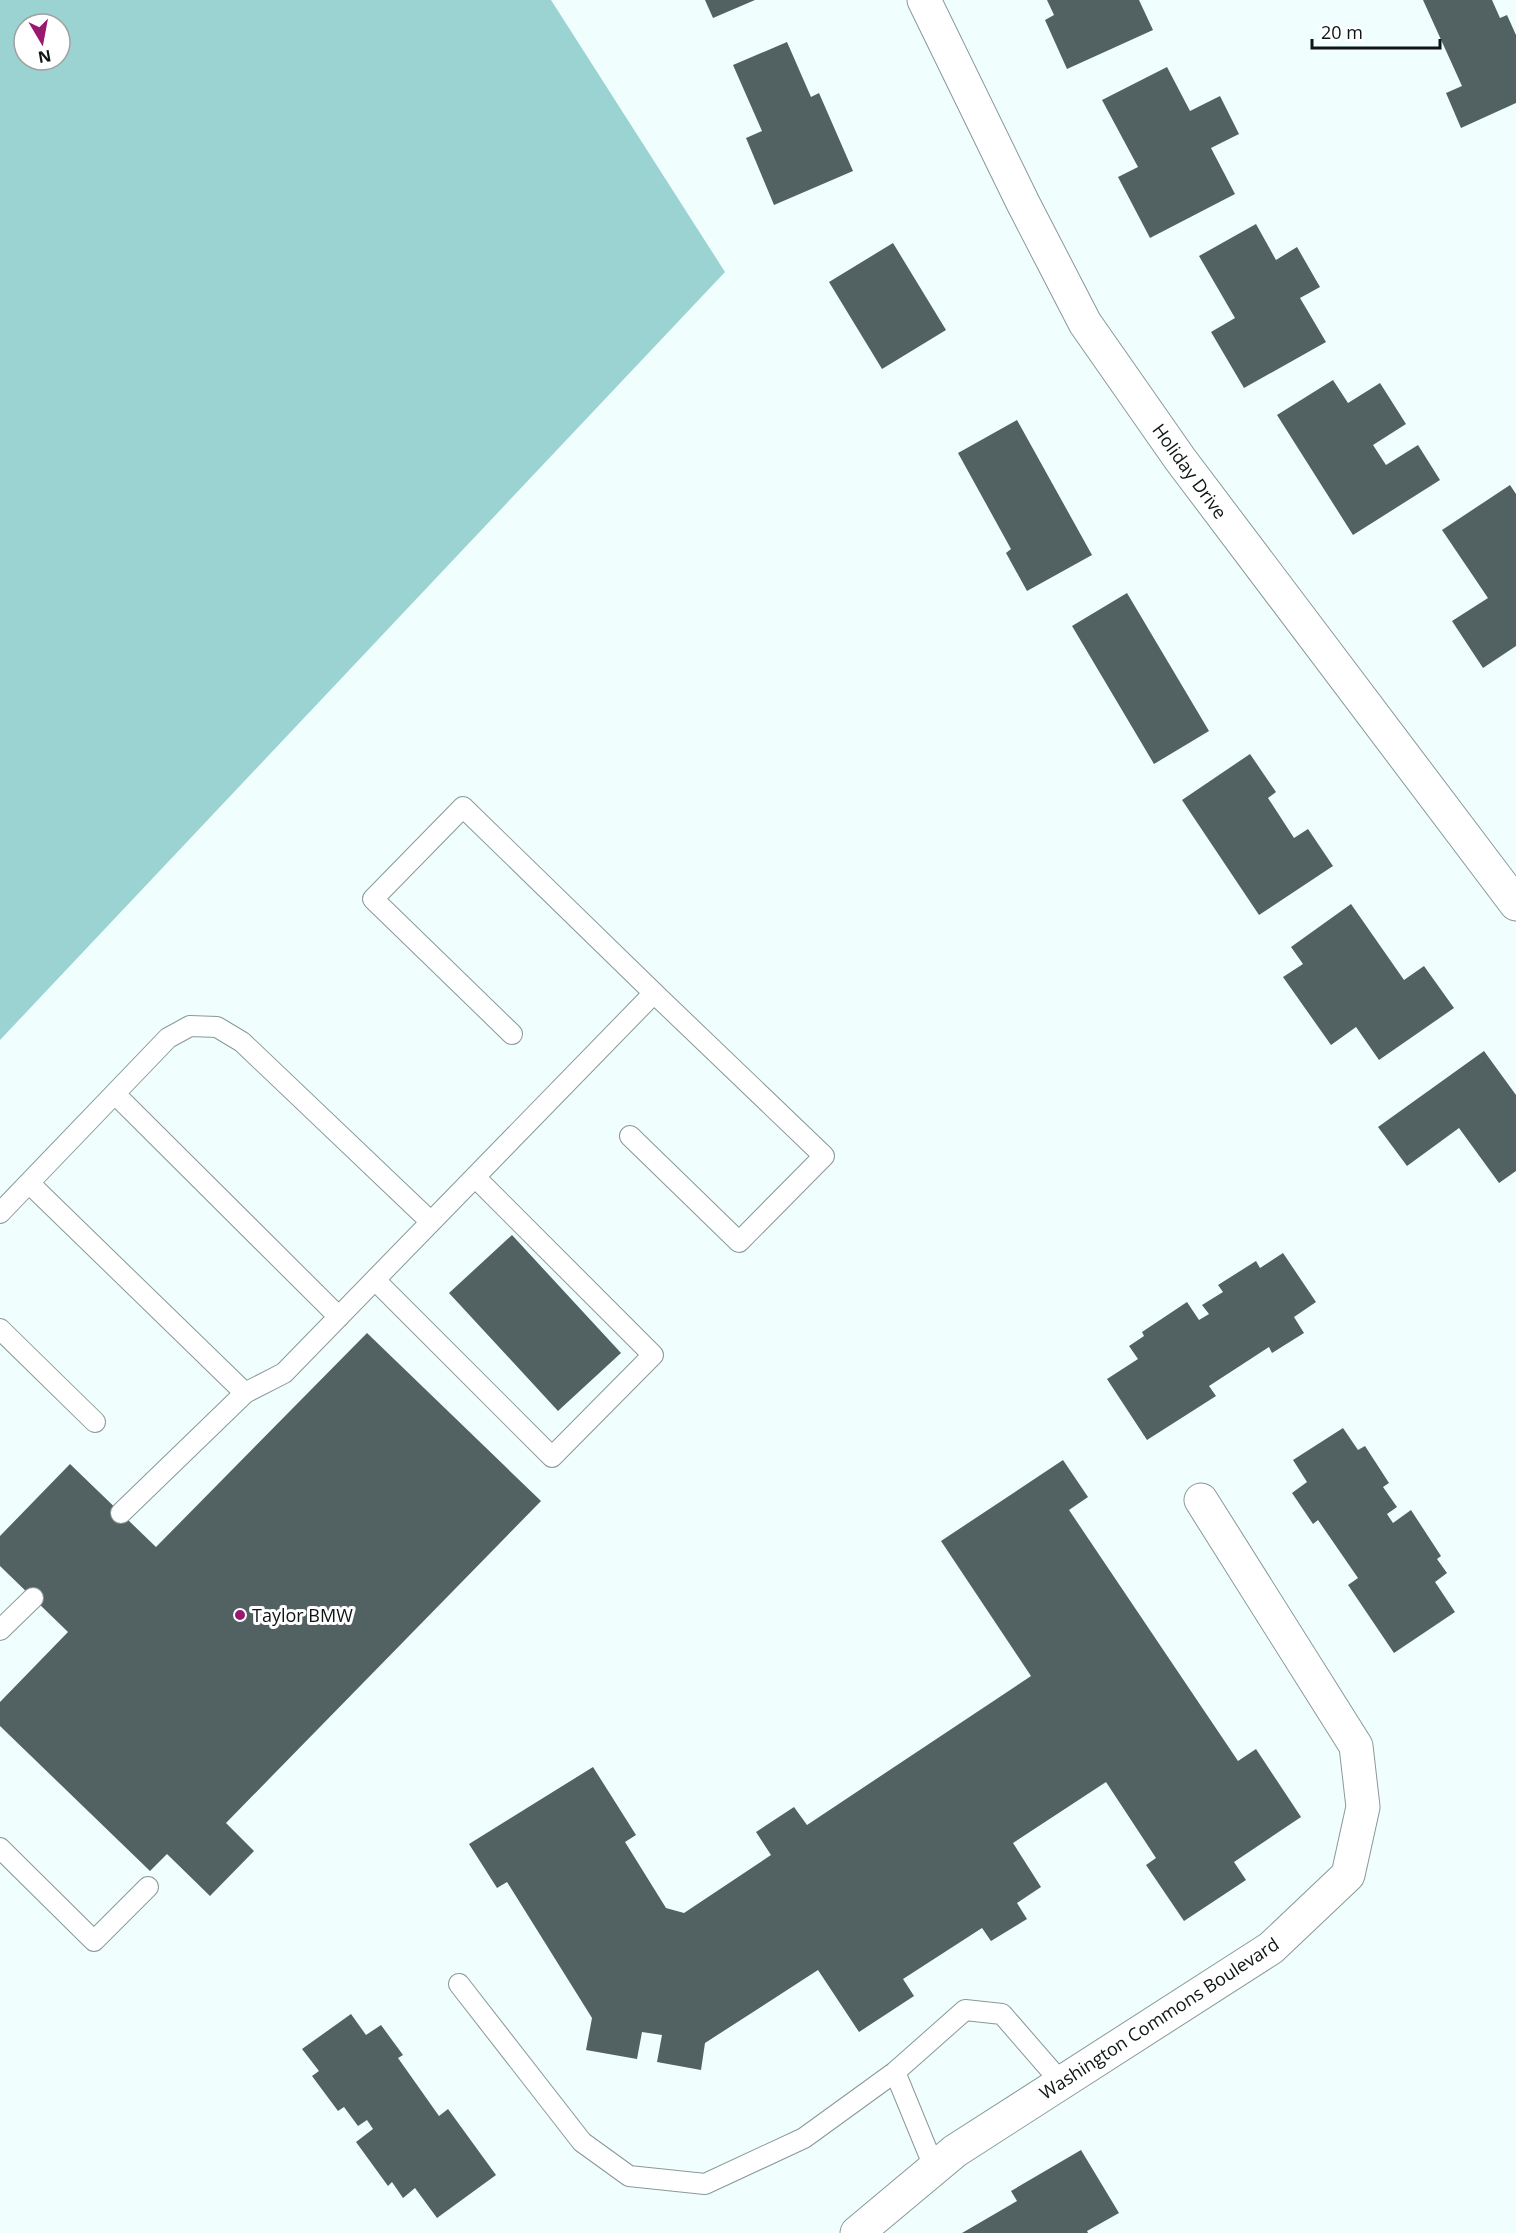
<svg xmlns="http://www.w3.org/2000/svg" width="1516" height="2233" font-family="'Open Sans',sans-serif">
<rect width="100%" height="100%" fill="#f0fefe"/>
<!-- forest -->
<path fill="#9bd3d2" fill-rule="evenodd" d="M0,0H551L725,272L0,1040ZM24,24H60V60H24Z"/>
<!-- building -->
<path fill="#526161" d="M705,0H755L713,18Z
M1047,0H1139L1153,30L1067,69L1045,20L1054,15Z
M1423,0H1492L1500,18L1507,15L1516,35V103L1461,128L1446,93L1462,86Z
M787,42L811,97L819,93L853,171L774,205L746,138L762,131L733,65Z
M1167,67L1190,111L1220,96L1239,134L1211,148L1235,194L1150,238L1118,177L1138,167L1102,100Z
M1256,224L1276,260L1297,247L1320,287L1300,298L1326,342L1244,388L1211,332L1235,318L1199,256Z
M893,243L946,330L882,369L829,282Z
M1333,380L1348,403L1380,383L1406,424L1373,445L1386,465L1418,445L1440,480L1353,535L1277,415Z
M1017,420L1092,555L1027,591L1006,553L1011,549L958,453Z
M1510,485L1516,494V646L1483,668L1452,621L1488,598L1442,530Z
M1127,593L1209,731L1154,764L1072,626Z
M1250,754L1276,792L1268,798L1294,838L1308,829L1333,866L1259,915L1182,800Z
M1351,904L1404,980L1424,966L1454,1008L1379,1060L1356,1027L1331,1045L1283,977L1303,964L1291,947Z
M1484,1051L1516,1095V1171L1499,1183L1459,1128L1407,1166L1378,1127Z
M512,1235L621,1353L558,1411L449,1293Z
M1283,1253L1316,1302L1294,1317L1304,1333L1272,1353L1269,1347L1209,1386L1216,1396L1147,1440L1107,1379L1138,1359L1129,1346L1144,1336L1142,1332L1187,1302L1199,1320L1209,1314L1202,1305L1223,1292L1218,1285L1256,1261L1260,1268Z
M367,1333L541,1501L226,1823L254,1851L210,1896L167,1854L150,1871L0,1726V1702L68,1632L0,1566V1536L70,1464L156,1547Z
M1343,1428L1358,1450L1365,1446L1389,1483L1383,1487L1397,1507L1387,1514L1393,1523L1411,1510L1441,1556L1437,1559L1447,1573L1435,1582L1455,1612L1394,1653L1348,1585L1358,1578L1318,1520L1313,1524L1292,1493L1307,1482L1293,1460Z
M1063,1460L1088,1497L1069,1510L1238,1761L1256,1749L1301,1817L1234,1862L1246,1880L1184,1921L1146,1865L1156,1858L1106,1782L1013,1843L1041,1887L1017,1903L1027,1919L991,1941L982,1928L903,1979L914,1996L859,2032L818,1970L705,2043L701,2070L657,2062L662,2035L642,2032L637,2059L586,2050L592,2018L507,1882L497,1888L469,1844L593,1767L636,1835L625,1842L666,1908L684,1913L771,1855L756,1832L794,1807L807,1825L1031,1676L941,1541Z
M351,2014L366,2035L381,2025L403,2055L398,2058L439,2116L448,2109L496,2175L437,2218L415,2188L403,2198L392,2182L388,2186L356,2142L373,2129L367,2120L358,2126L344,2107L338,2111L312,2076L319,2071L302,2049Z
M1081,2150L1119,2213L1087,2231L1088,2233H962L1017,2201L1011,2191Z"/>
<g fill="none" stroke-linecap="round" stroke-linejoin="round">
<!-- lane casing -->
<g stroke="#889998" stroke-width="22">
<path id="lane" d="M115,1094L339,1317
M630,1136L739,1242L824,1156L654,993
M29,1183L245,1393L284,1373L431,1222
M0,1213L168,1038L190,1026L217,1027L242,1042L431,1222L654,993L463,807L373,899L512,1034
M375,1280L552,1457L653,1355L475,1177
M0,1329L95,1422
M121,1513L245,1393
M0,1630L33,1598
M0,1848L94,1941L148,1887
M459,1984L582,2142L629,2176L705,2184L804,2138L895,2072L965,2010L1002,2014L1061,2082
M895,2072L934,2167"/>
</g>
<!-- street casing -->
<g stroke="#889998" stroke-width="35">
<path id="street" d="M924,0L1023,203L1085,323L1180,459L1516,904
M857,2233L955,2151L1271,1948L1348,1875L1363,1807L1356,1746L1201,1500"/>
</g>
<!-- lane -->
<use href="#lane" stroke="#fff" stroke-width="20"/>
<!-- street -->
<use href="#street" stroke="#fff" stroke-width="33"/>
</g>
<!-- markers -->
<circle fill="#991970" stroke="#fff" stroke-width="2" cx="240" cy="1615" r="6"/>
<g text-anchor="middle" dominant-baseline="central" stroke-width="6" stroke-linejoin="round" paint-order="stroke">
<!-- street labels -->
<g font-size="18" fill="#0f1515" stroke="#fff">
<text transform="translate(1190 471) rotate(54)">Holiday Drive</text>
<text transform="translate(1159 2018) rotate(-33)">Washington Commons Boulevard</text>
</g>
<!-- poi labels -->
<g font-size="18" fill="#0f1515" stroke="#fff" text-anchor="start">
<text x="252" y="1615">Taylor BMW</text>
</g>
</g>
<!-- north arrow -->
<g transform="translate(42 42) rotate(170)"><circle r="28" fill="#ffffff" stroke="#9fa1a1" stroke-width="1.5"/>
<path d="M0-4.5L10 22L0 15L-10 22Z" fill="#991970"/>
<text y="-9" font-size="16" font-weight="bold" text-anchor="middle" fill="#0f1515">N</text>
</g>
<!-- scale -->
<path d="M1312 39v9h128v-9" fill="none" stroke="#0f1515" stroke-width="3"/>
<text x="1321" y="39" font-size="18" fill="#0f1515" stroke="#ffffff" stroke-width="4.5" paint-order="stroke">20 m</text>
</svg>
